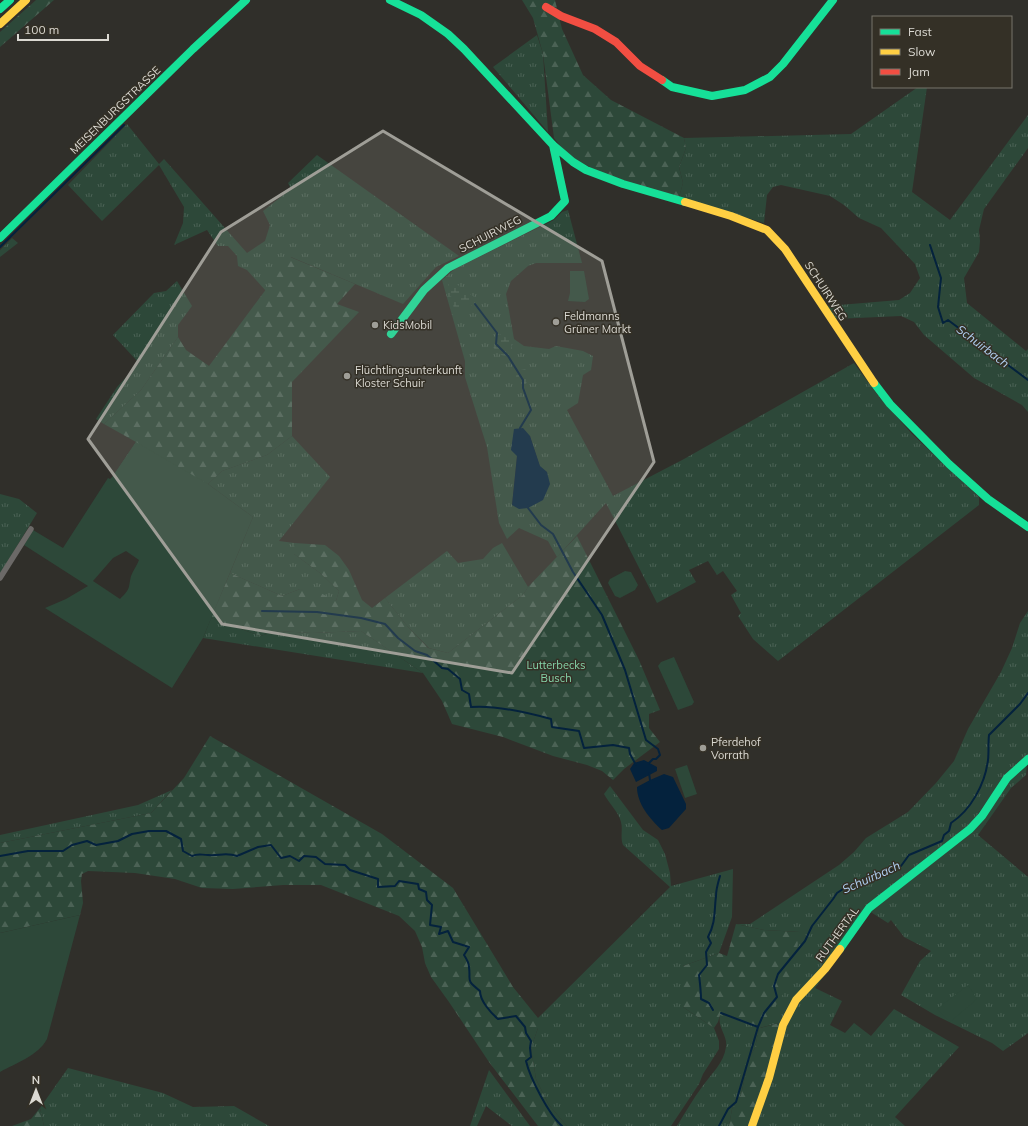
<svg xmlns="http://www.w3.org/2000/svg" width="1028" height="1126" font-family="Mulish,sans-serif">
<defs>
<pattern id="grass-tufts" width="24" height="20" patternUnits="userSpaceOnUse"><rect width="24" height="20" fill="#2d4839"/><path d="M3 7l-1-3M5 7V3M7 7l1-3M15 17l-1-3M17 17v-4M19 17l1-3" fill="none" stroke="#4b6255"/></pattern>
<pattern id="forest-firs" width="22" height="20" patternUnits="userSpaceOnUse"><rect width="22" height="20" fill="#2d4839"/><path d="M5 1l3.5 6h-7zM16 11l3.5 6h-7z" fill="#4b6255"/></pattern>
<pattern id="wetland-marsh" width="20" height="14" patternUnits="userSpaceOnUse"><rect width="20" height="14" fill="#2d4839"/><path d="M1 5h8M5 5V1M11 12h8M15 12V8" fill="none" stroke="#4b6255"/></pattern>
</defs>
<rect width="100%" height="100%" fill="#302f2a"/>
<!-- grass -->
<path fill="url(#grass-tufts)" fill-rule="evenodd" d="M537,35L543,54L548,132L493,67Z
M918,87H927L912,192L950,220L1028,115V148L984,209L979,230L980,241L979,252L964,278L967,303L1026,351L1028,349V412L1022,405L974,378L924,335L914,322L901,316L835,319L827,306L899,300L910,293L920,278L915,264L881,228L859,218L844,205L830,196L781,185L773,187L767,195L764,223L679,197L683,183L679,167L686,148L684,138L851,134Z
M127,124L159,164L164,159L247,253L265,241L270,225L263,211L291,189L288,183L317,155L459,256L436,267L403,304L291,257L266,291L247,270L238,266L237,256L228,246H218L207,230L174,245L183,223L184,207L159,165L102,221L68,185Z
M568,210L582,263H536L528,266L511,281L506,294L514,339L524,346L549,349L556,346L583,351L593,356L591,370L583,375L578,403L567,410L613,496L684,459L854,363L879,397L912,434L979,497V505L778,661L753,639L738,616L741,613L731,595L737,591L723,571L717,575L708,561L689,570L696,582L657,603L606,503L557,557L548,541L519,528L507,539L499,523L487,447L465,377V361L442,280L455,269L554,220L562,212ZM530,436L540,467L547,472L512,505L517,456Z
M12,238L18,243L0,257V250Z
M177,281L192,306L178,325V337L141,390L104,424L96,419L117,387L139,363L113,335L154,293L166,291Z
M292,436L330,477L279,541L294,543V554L320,573L339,591L336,601L300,589L282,596L230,573L253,517L208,484L222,471L267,455Z
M0,494L19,499L37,513L0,574Z
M502,543L528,587L523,595L448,653L429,648L408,627L385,598L447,551L458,563L483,559L493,548Z
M1028,611V756L1002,780L968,828L864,910L783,1022L759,1028L755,1048L749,1058L741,1095L732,1109L729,1126H677C685,1113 693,1099 702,1087C711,1074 724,1063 726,1047C728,1036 717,1027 720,1015L800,932L764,930L736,924H750L839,865L854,852L866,838L908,812L936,783L954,761L968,729L1001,672L1012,648L1020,623Z
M211,618L260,636L278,631L312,633L361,631L423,673L203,638Z
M1027,764L1026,775L1011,788L978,835L1028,877V1033L1003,1051L992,1043L935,1015L901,995L920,961L931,951L904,937L891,920L888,923L869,911L972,831L1009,779Z
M610,786L643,830L658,840L665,854L670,873L671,886L733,869L732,917L719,953L683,966V1007L714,1028L719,1041V1049L703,1074L699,1084L671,1126H567L549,1105L536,1079L531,1048L538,1028V1018L670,887L623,845C620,837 623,830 621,822C619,813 609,803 604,794Z
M172,790L151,813L0,843V835L138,805Z
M830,968L815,988L842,1001L830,1025L845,1033L854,1023L871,1036L894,1009L959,1047L895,1117L905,1126H755L780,1043L795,1005Z
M68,1068L163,1093L193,1107L234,1106L269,1126H44L40,1108Z
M489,1070L530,1126H512L486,1106L477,1126H470Z"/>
<!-- forest -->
<path fill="url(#forest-firs)" d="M36,0H54L0,47V32Z
M522,0H555L562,29L583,75L611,100L684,138L686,148L679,167L683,183L678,201C667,196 657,191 646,188C614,176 575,168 554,138L543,54L533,18Z
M290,257L355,284L337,304L359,312L292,382V436L267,455L222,471L208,484L113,476L136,442L104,424L141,390L178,337L186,350L209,366Z
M577,536L639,660L660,710L649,714V728L660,742L624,769L613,780L602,771L587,765L553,756L503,737L452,724L442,701L423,673L361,631L312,633L278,631L260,636L211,618L230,573L282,596L300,589L315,590L336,601L339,591L320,573L294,554V543L325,545L339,556L349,570L362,600L372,608L385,598L408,627L428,648L448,653L523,595L528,587Z
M210,736L382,834L453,888L513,987L538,1018V1028L531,1048L536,1079L549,1105L567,1126H538L489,1062L449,1002L431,977L425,963L422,947L415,931L399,916L321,885H283L233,889L202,888L175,879L135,873L88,871L82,874L81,881L83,903L80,915L0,933V843L151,813L184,778Z
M736,924L764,930L800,932L788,987L760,1028L783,1022L750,1126H729L732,1109L741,1095L749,1058L755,1048L759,1028L720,1015L718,1022L714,1028L683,1007V966L719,953L727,956Z
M40,1108L44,1126H12L31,1119Z"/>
<!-- wetland -->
<path fill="url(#wetland-marsh)" d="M450,279L474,297L475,304L457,311L454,309L448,283Z
M497,333L511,340L512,349L508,356C498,356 494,350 491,342Z
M525,369L531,376L523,388L516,377L517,371Z"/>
<!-- green -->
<path fill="#2d4839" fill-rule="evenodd" d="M570,271H584L589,299L585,302L568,301L570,293Z
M136,442L208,484L253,517L203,638L172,688L45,608L66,599L88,586L24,545L33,530L63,548L108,478L110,479L113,476ZM126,551L139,560C137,565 133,571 131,576C128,589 131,588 120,599L93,581L113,558Z
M625,571L631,572L638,585L635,590L620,598L615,596L608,583L610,579Z
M674,657L694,702L692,705L678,710L658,666L661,662Z
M687,765L697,794L685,798L675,769Z
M80,915L47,1039C38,1056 16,1063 0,1072V933Z
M968,985L977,999L950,1022L937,1009Z"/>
<!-- water -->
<path fill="#04223d" d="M523,428L530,436L540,466L547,472L550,484L543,500L528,508L519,509L512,505L517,456L511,450L514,429Z
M644,760L657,767V771L636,782L630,769L634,763Z
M664,774L673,777L686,804V809L669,828L662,830C650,819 637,804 637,787L650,780Z"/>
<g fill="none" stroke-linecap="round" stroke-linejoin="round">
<!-- stream -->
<path stroke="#04223d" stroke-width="2" d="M930,245L941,278L938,307L943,323L948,320L1028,380
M0,247L124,125
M475,304L497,333L496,344L508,356L523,380V388L531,410L520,428V431
M528,505V508L541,525L553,534L573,572L602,615L625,670L646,740L658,749L660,755L656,759H653L649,763V764
M262,611L317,612L361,618L385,624L398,638L415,651L427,655L442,668L448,669L460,679L462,690L469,694L471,707C493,705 529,713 551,719L552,727L579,731L584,748L613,745L629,748L630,754L636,765
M649,773L650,780
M0,856L28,851H63L72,845L87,841L96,845L118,841L132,834L149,831H166L181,839L183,851L192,856C199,853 201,855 208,855C219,856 226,852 237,856L258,847L271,845L281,858L290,856L299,861L304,856L316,857L325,864L345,865L350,870L378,879V887L395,886L399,881L418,884L419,889L426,892L427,900L432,905L430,925L441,927L439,934L448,931L453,942L469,947L464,955C466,958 469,963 469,967C471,982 465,979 480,991C480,1001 491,1013 498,1019L516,1016L525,1027L526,1033L531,1041L530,1048L531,1057L526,1061C530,1078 549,1115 562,1126
M713,1010L709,1003L701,999C701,991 700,983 699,975L707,965L706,952L711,943L708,937C716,922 714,911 716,896C716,889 718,883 720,876
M721,1013L758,1027
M719,1126L728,1109L736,1102L758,1027L764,1013L777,997L774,986L778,974L805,941L812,926L833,899L837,893L849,885H857L863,879L895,869L897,866H901L909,855L942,841L944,835L949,831L951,823C971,810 985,784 988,760C989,752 988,743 989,735L1020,704L1028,693"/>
<!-- street -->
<path stroke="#6b6967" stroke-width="5.5" d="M0,578L31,529"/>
<!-- fast -->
<path stroke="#16e098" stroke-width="8" d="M390,0L421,15L448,34L464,49L553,145L573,162L586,170L623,184L685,202
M0,9L10,0
M662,80L672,87L712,96L745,90L770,77L783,64L833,0
M0,238L193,49L246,0
M391,334L424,290L448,268L551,216L565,201L553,145
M874,383L890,404L949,464L988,499L1028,527
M840,949L869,908L970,829L982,816L1007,778L1028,759"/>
<!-- slow -->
<path stroke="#ffcf43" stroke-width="8" d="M0,24L26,0
M685,202L731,216L767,230L785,249L874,383
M752,1126L769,1078L783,1025L796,1000L825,969L840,949"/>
<!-- jam -->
<path stroke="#f24e42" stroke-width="8" d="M546,7L561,16L595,29L616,42L640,66L662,80"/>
</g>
<!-- marked area -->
<path fill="#9f9e97" fill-opacity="0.2" stroke="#9f9e97" stroke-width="3" stroke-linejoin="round" d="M383,131L602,261L654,462L512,673L222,624L88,439L221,232Z"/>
<!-- markers -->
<g fill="#9f9e97" stroke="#343026" stroke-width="1.5">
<circle cx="556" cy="322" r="4"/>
<circle cx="375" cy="325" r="4"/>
<circle cx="347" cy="376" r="4"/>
<circle cx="703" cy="748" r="4"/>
</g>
<g text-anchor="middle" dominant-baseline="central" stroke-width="3" stroke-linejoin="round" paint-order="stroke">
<!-- street labels -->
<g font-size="11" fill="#dbd9d2" stroke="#343026">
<text transform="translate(115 110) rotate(-44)">MEISENBURGSTRASSE</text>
<text transform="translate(490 234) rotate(-27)">SCHUIRWEG</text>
<text transform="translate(826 291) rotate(57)">SCHUIRWEG</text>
<text transform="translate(837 934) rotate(-54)">RUTHERTAL</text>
</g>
<!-- poi labels -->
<g font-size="11" fill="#dbd9d2" stroke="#343026" text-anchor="start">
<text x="564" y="316">Feldmanns<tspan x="564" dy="13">Grüner Markt</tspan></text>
<text x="383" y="325">KidsMobil</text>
<text x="355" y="370">Flüchtlingsunterkunft<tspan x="355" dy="13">Kloster Schuir</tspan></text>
<text x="711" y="742">Pferdehof<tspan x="711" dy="13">Vorrath</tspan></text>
</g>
<!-- park labels -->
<g font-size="11" fill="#85d4a9" stroke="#343026">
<text x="556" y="665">Lutterbecks<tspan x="556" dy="13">Busch</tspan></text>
</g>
<!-- water labels -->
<g font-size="12" font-style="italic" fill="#b1d2f4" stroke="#343026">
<text transform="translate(983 346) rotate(37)">Schuirbach</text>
<text transform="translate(871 877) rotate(-24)">Schuirbach</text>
</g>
</g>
<!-- legend -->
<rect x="872" y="16" width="140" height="72" fill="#343026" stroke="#77746b"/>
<rect x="880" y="29" width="20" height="6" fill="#16e098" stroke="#77746b"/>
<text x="908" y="36" font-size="12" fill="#dbd9d2">Fast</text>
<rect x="880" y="49" width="20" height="6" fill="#ffcf43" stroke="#77746b"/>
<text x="908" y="56" font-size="12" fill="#dbd9d2">Slow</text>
<rect x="880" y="69" width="20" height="6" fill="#f24e42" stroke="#77746b"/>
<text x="908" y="76" font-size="12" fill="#dbd9d2">Jam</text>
<!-- north arrow -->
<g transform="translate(36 1090)" stroke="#343026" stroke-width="3" paint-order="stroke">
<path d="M0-3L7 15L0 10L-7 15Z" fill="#dbd9d2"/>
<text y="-6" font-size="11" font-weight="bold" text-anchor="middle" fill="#dbd9d2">N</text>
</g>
<!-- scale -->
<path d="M18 34v6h90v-6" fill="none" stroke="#dbd9d2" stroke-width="2"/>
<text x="24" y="34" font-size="12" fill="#dbd9d2" stroke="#343026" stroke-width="3" paint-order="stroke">100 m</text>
</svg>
